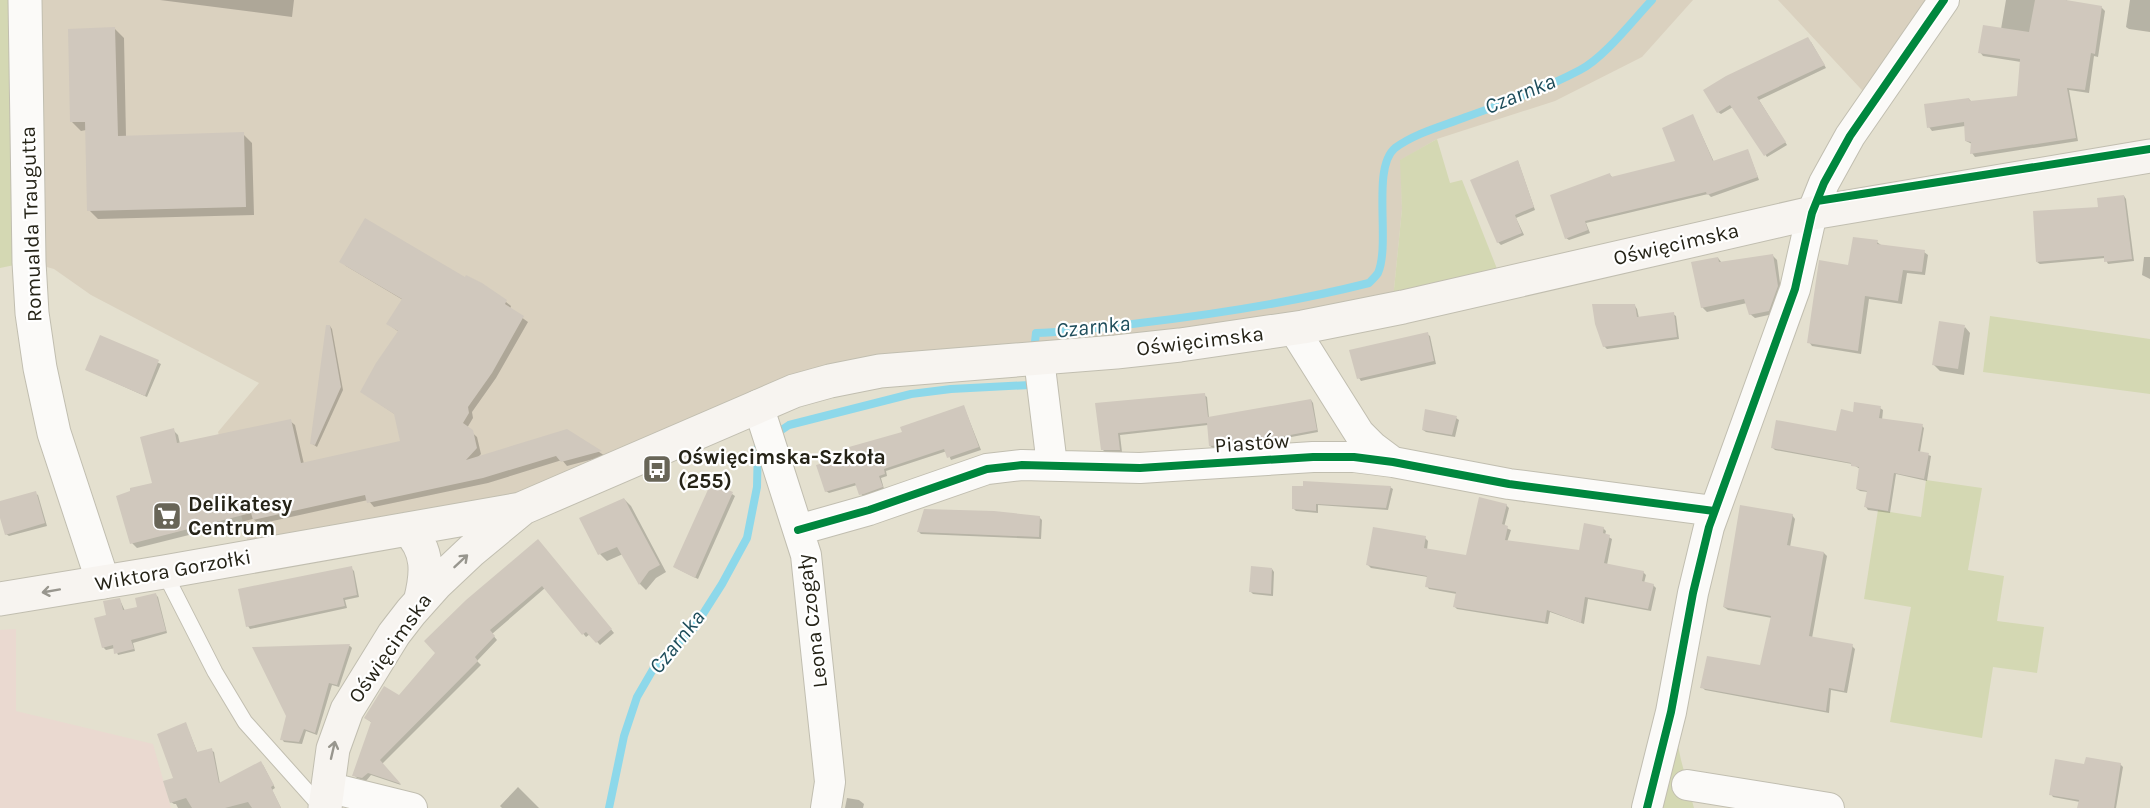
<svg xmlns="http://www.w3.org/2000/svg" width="2150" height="808" font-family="Karla,sans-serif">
<rect width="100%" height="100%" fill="#e4e0cf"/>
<!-- industrial -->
<path fill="#dad1bf" d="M25,0H1693L1642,57L1555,101L1437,139L1401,160L1402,209L1392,309L903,369L567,491L251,557L243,522L218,432L259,383L91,295L54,269L29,262Z
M1778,0H1944L1873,102Z"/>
<!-- education -->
<path fill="#ead9d0" d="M16,629V711L153,744L171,808H0V630Z"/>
<!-- green -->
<path fill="#d4d8b3" d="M0,0H25L29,262L0,268Z
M1437,139L1450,183L1462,180L1503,284L1392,309L1402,209L1400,160Z
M1990,316L2150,339V394L1983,372Z
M1926,480L1982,488L1968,570L2004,576L1997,621L2044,627L2037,673L1993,667L1982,738L1890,722L1911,607L1864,599L1878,510L1921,517Z
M1671,712L1681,760L1694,808H1647Z"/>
<!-- shadow -->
<path fill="#0003" d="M160,0H294L292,17Z
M2006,0H2067V2L2101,7L2105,11L2098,57L2094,56L2089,93L2069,90L2078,141L1975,157L1972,153V144L1966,141L1965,126L1932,131L1929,127L1969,99L1972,102L2018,97L2021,62L1983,56L1980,52L2001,29Z
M2130,0H2150V32L2129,29L2126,27Z
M115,29L124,38L126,137L243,134L252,143L254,215L98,219L89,210L86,130L81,131L72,122Z
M1811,42L1826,68L1759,100L1787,145L1767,157L1733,107L1721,114L1718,112Z
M1693,116L1714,162L1748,151L1759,180L1711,197L1708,194L1586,223L1590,233L1569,240L1566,238L1610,175L1613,178L1677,162Z
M1518,161L1535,210L1516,218L1524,235L1501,245L1498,242Z
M2124,196L2126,199L2134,261L2108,264L2105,258L2040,264L2037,262Z
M1877,242L1881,245L1924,252L1928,255L1925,275L1907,273L1902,304L1869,299L1861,354L1812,346L1809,342Z
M1773,256L1777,260L1781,291L1773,314L1755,318L1750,314L1747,303L1707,312L1702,307L1718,258L1722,263Z
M2144,257H2150V279L2142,275Z
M341,261L506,302L511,306L510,309L528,322L496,378L472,412L473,418L467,428L477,437L481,454L476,459L567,430L605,456L567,466L562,460L488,483L374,507L368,500L259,524L253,519L137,548L132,543L173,430L178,435L180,444L290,421L295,425L304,464L401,442L396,415L362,392L399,332L388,324L403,300L346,266Z
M1635,306L1637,309L1639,318L1673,314L1676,316L1679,339L1607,349L1604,346Z
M330,326L332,329L343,390L317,447L311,443Z
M1965,327L1970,333L1964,375L1940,371L1934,365Z
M1427,334L1430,336L1436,364L1361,381L1359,378Z
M101,337L161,364L147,397L87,370Z
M1204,395L1207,397L1209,418L1311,400L1313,403L1318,432L1244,446L1213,448L1210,446L1208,425L1120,435L1122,452H1105L1102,449L1096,404Z
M964,407L981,450L951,460L947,451L886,471L887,476L881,478L884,489L863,497L857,485L829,493L826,491L855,456Z
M1880,408L1883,410L1882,420L1922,426L1924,428L1920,452L1931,456L1927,481L1896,474L1890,513L1868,510L1866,507L1868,492L1860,491L1857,489L1860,469L1852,464L1775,450L1773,448L1837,433L1854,414Z
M1456,418L1459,420L1455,437L1426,432L1423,430Z
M1390,487L1393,489L1388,510L1318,505V513L1296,511L1293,508Z
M35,493L38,495L47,526L9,536L6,534L0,513V502Z
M732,494L735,496L698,579L678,569L675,567Z
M624,499L631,506L666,572L656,578L646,590L640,584L623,554L607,561L600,554Z
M1506,505L1509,508L1504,527L1511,530L1507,542L1580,552L1603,528L1606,531L1605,535L1612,539L1607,565L1643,572L1646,575L1644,583L1653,585L1656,588L1651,611L1588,599L1584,624L1550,612L1548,624L1457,609L1454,606L1457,594L1429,589L1427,586L1428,577L1371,568L1368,565L1425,538L1428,541L1427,550L1467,557Z
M1792,515L1795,519L1790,547L1824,553L1827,556L1812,638L1852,646L1855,649L1847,693L1831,690L1829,713L1705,690L1702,687L1761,666L1772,618L1728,610L1724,607Z
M1039,517L1042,520L1041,539L921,534L919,532Z
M541,544L614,633L600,645L590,634L586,637L545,588L492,634L497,640L477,661L481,665L382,764L401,785L371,775L366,781L357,778L354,775L372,723L366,718L399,697Z
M351,568L354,571L359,597L345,600L347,608L250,629L248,626Z
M1272,569L1274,572L1273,596L1253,594L1250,591Z
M156,595L158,597L167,633L133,643L135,651L118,655L115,648L106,650L103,647L108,616L120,600L125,611L139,608Z
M350,646L352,648L339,687L332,685L317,735L306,731L302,744L284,742L282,739L288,716L255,648Z
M186,724L198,754L211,750L214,752L220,784L263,765L275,788L272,790L281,808H178L176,804H174L171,802Z
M2120,764L2123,767L2116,808H2079L2080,802L2053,797L2051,794L2086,766Z
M518,787L539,808H502L500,806Z
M847,798L859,800L864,804L863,808H845Z"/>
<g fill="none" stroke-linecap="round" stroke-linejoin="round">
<!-- stream -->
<path stroke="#8dd8ea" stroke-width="8" d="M1034,351L1036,333C1071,332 1106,327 1140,323C1217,314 1294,302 1369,283C1372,280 1376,276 1378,273C1391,243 1371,168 1395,148C1415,133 1443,126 1466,117C1505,103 1544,89 1580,70C1604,58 1633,20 1652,0
M774,435L789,425L911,394L951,389L1030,385L1031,378
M609,808L624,736L637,697L655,666L694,628L722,584L747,538L757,487L758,444"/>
</g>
<!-- building -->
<path fill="#d0c8bd" d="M2035,0H2066L2102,6L2095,54L2091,53L2085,90L2067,88L2076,138L1970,154L1971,142L1965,141L1964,122L1927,128L1924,104L1969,98L1970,101L2017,96L2020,59L1978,53L1983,25L2029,32Z
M115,27L118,136L244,132L246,207L87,211L85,122H70L68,29Z
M1808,37L1825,65L1757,97L1786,142L1764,156L1730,105L1717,113L1703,90L1726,76Z
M1693,114L1713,161L1748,149L1758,177L1707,195L1706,192L1585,221L1588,230L1565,239L1550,195L1610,173L1611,177L1675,161L1662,128Z
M1518,160L1534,207L1515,215L1522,233L1497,243L1470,180Z
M2124,195L2132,259L2104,262V256L2036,262L2033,211L2098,207L2097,198Z
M365,218L465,277L466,275L482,283L507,300L505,304L524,316L492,373L468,407L469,413L463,423L473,430L477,448L466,460L567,429L602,451L561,462L556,456L483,478L367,503L365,495L253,520L251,513L130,544L116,496L130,491V488L152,483L140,437L174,428L177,443L291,419L301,463L400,441L394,414L360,392L376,363L398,331L386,324L402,299L339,262Z
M1853,237L1878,240L1877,244L1925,250L1922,272L1903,270L1898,301L1865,296L1858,351L1807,343L1819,260L1848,265Z
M1773,254L1778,286L1769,311L1749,315L1744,299L1701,308L1691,262L1718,257L1719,262Z
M1592,304H1635L1637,317L1674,312L1677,337L1603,347L1595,324Z
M1939,321L1965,325L1958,369L1932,365Z
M326,325H330L341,387L315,445L310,444Z
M1428,332L1434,361L1357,379L1349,350Z
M100,335L159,360L145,396L85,370Z
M1205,393L1208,417L1311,399L1317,430L1241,444L1209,446L1207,423L1118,433L1120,450H1101L1095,403Z
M1854,402L1881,406L1879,418L1923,424L1918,451L1929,453L1924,479L1894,473L1888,511L1864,507L1867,491L1856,489L1859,467L1851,466V463L1771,448L1776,420L1836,431L1841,409L1853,412Z
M964,405L979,447L947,458L944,449L884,469L885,474L879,476L883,487L864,494L859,495L855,483L825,492L816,465L853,455L849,447L902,432L900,427Z
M1425,409L1457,416L1452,435L1422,430Z
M1303,481L1391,486L1386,508L1316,504V511L1292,509V486H1303Z
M711,483L733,492L695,578L673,567Z
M36,491L45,523L5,535L0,518V501Z
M1479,497L1507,504L1502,524L1508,526L1505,540L1579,550L1584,523L1604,527L1603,533L1610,535L1604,563L1644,571L1642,581L1654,584L1648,609L1585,597L1581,623L1547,610L1545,622L1453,607L1456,592L1425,587L1427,576L1366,565L1373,527L1426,536L1424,548L1466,555Z
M624,498L660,565L649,571L639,585L617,547L598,555L579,518Z
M1740,505L1793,514L1787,545L1824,552L1809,636L1853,644L1844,691L1829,688L1826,711L1700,688L1707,656L1760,665L1771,616L1723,607Z
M924,509L994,511L1040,516L1039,537L917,532Z
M538,539L612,629L596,643L586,632L582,635L542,586L490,630L495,636L475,657L478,661L380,760L401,784L368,773L362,778L352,776L371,722L364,718L384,686L399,695L435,653L424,641L466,600Z
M352,566L357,595L343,598L345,606L246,627L238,589Z
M1251,566L1272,568L1271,594L1249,592Z
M156,593L166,631L131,640L134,649L114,654L113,645L102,648L94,618L106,615L103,601L120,598L123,610L137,607L135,598Z
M350,644L337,685L329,683L315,733L304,729L299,742L280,740L286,716L252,647Z
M186,722L197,752L212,748L219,783L261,761L274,785L271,787L281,808H252L248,802L225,808H192L186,798L170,803L163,781L173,778L157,734Z
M2086,757L2121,763L2114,808H2077L2079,800L2049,795L2055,759L2084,764Z"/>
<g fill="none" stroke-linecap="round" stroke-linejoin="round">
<!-- service casing -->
<g stroke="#c1beb0" stroke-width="17">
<path id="service" d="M164,572L215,672L245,722L322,808"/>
</g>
<!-- minor casing -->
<g stroke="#c1beb0" stroke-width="32">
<path id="minor" d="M1293,328L1359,433L1373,447L1393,462
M1039,359L1052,465
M758,405L806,555L830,782L826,808
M798,530L869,510L987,469L1022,465L1140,468L1313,457H1354L1393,462L1509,484L1714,511
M1687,785L1829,808
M327,787L412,808
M1647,808L1671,712L1693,593L1709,527L1795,289L1812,213L1824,183L1850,136L1944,0"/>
</g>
<!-- tertiary casing -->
<g stroke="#c1beb0" stroke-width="35">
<path id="tertiary" d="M25,0L29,262L32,313L40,368L54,433L103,582"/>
</g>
<!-- secondary casing -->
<g stroke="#c1beb0" stroke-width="35">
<path id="secondary" d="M407,529C430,550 427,575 420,602
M0,599L164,572L521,509
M325,808L333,749L347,710L394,634L411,612L436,584L471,551L523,508L794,391L830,381L880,371L1116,352L1180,345L1303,327L1403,307L1812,213L2150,156"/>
</g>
<!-- service -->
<use href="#service" stroke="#fbfaf8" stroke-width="15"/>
<!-- minor -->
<use href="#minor" stroke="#fbfaf8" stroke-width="30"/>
<!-- tertiary -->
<use href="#tertiary" stroke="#fbfaf8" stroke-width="33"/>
<!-- secondary -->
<use href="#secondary" stroke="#f7f4f0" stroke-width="33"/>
<!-- cycleway casing -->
<g stroke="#fff" stroke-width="11">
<path id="cycleway" d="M1817,201L2150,149
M798,530L869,510L987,469L1022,465L1140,468L1313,457H1354L1393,462L1509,484L1714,511
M1647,808L1671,712L1693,593L1709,527L1795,289L1812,213L1824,183L1850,136L1944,0"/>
</g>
<!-- cycleway -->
<use href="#cycleway" stroke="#00873e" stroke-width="8"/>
</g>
<!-- one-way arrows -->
<defs><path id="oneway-shaft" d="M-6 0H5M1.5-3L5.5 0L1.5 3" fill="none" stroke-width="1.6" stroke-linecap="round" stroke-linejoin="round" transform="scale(1.5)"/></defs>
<g stroke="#98968e">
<use href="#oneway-shaft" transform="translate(461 561) rotate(-43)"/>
<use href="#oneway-shaft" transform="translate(51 591) rotate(170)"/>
<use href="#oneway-shaft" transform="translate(333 750) rotate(-77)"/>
</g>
<!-- icons -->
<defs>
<g id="bus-square" transform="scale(1.5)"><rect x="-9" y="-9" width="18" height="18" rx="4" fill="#686557" stroke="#fff"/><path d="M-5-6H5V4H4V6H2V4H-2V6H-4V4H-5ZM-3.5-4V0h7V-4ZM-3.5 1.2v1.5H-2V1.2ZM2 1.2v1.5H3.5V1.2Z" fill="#fff"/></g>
<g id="supermarket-square" transform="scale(1.5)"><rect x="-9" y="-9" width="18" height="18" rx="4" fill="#686557" stroke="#fff"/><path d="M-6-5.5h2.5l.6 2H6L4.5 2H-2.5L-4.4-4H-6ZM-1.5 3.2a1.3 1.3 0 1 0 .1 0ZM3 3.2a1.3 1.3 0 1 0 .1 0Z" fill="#fff"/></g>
</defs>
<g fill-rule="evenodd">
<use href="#bus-square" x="657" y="469"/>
<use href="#supermarket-square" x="167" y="516"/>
</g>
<g text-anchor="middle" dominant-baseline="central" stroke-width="4.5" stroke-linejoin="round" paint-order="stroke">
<!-- street labels -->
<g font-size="21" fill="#252317" stroke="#fff">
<text transform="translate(31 224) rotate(-92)">Romualda Traugutta</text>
<text transform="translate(1676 244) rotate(-13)">Oświęcimska</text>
<text transform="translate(1200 341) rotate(-7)">Oświęcimska</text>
<text transform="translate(1252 443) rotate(-4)">Piastów</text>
<text transform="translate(173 570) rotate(-10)">Wiktora Gorzołki</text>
<text transform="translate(812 621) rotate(-97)">Leona Czogały</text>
<text transform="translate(390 648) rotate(-55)">Oświęcimska</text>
</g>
<!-- poi labels -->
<g font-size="21" font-weight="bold" fill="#252317" stroke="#fff" text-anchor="start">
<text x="678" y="457">Oświęcimska-Szkoła<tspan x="678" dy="24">(255)</tspan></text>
<text x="188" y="504">Delikatesy<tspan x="188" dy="24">Centrum</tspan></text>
</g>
<!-- water labels -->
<g font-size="22" font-style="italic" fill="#1e4d5b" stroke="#fff">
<text transform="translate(1520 94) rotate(-22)">Czarnka</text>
<text transform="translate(1093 327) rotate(-6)">Czarnka</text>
<text transform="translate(677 642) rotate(-51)">Czarnka</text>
</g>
</g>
</svg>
